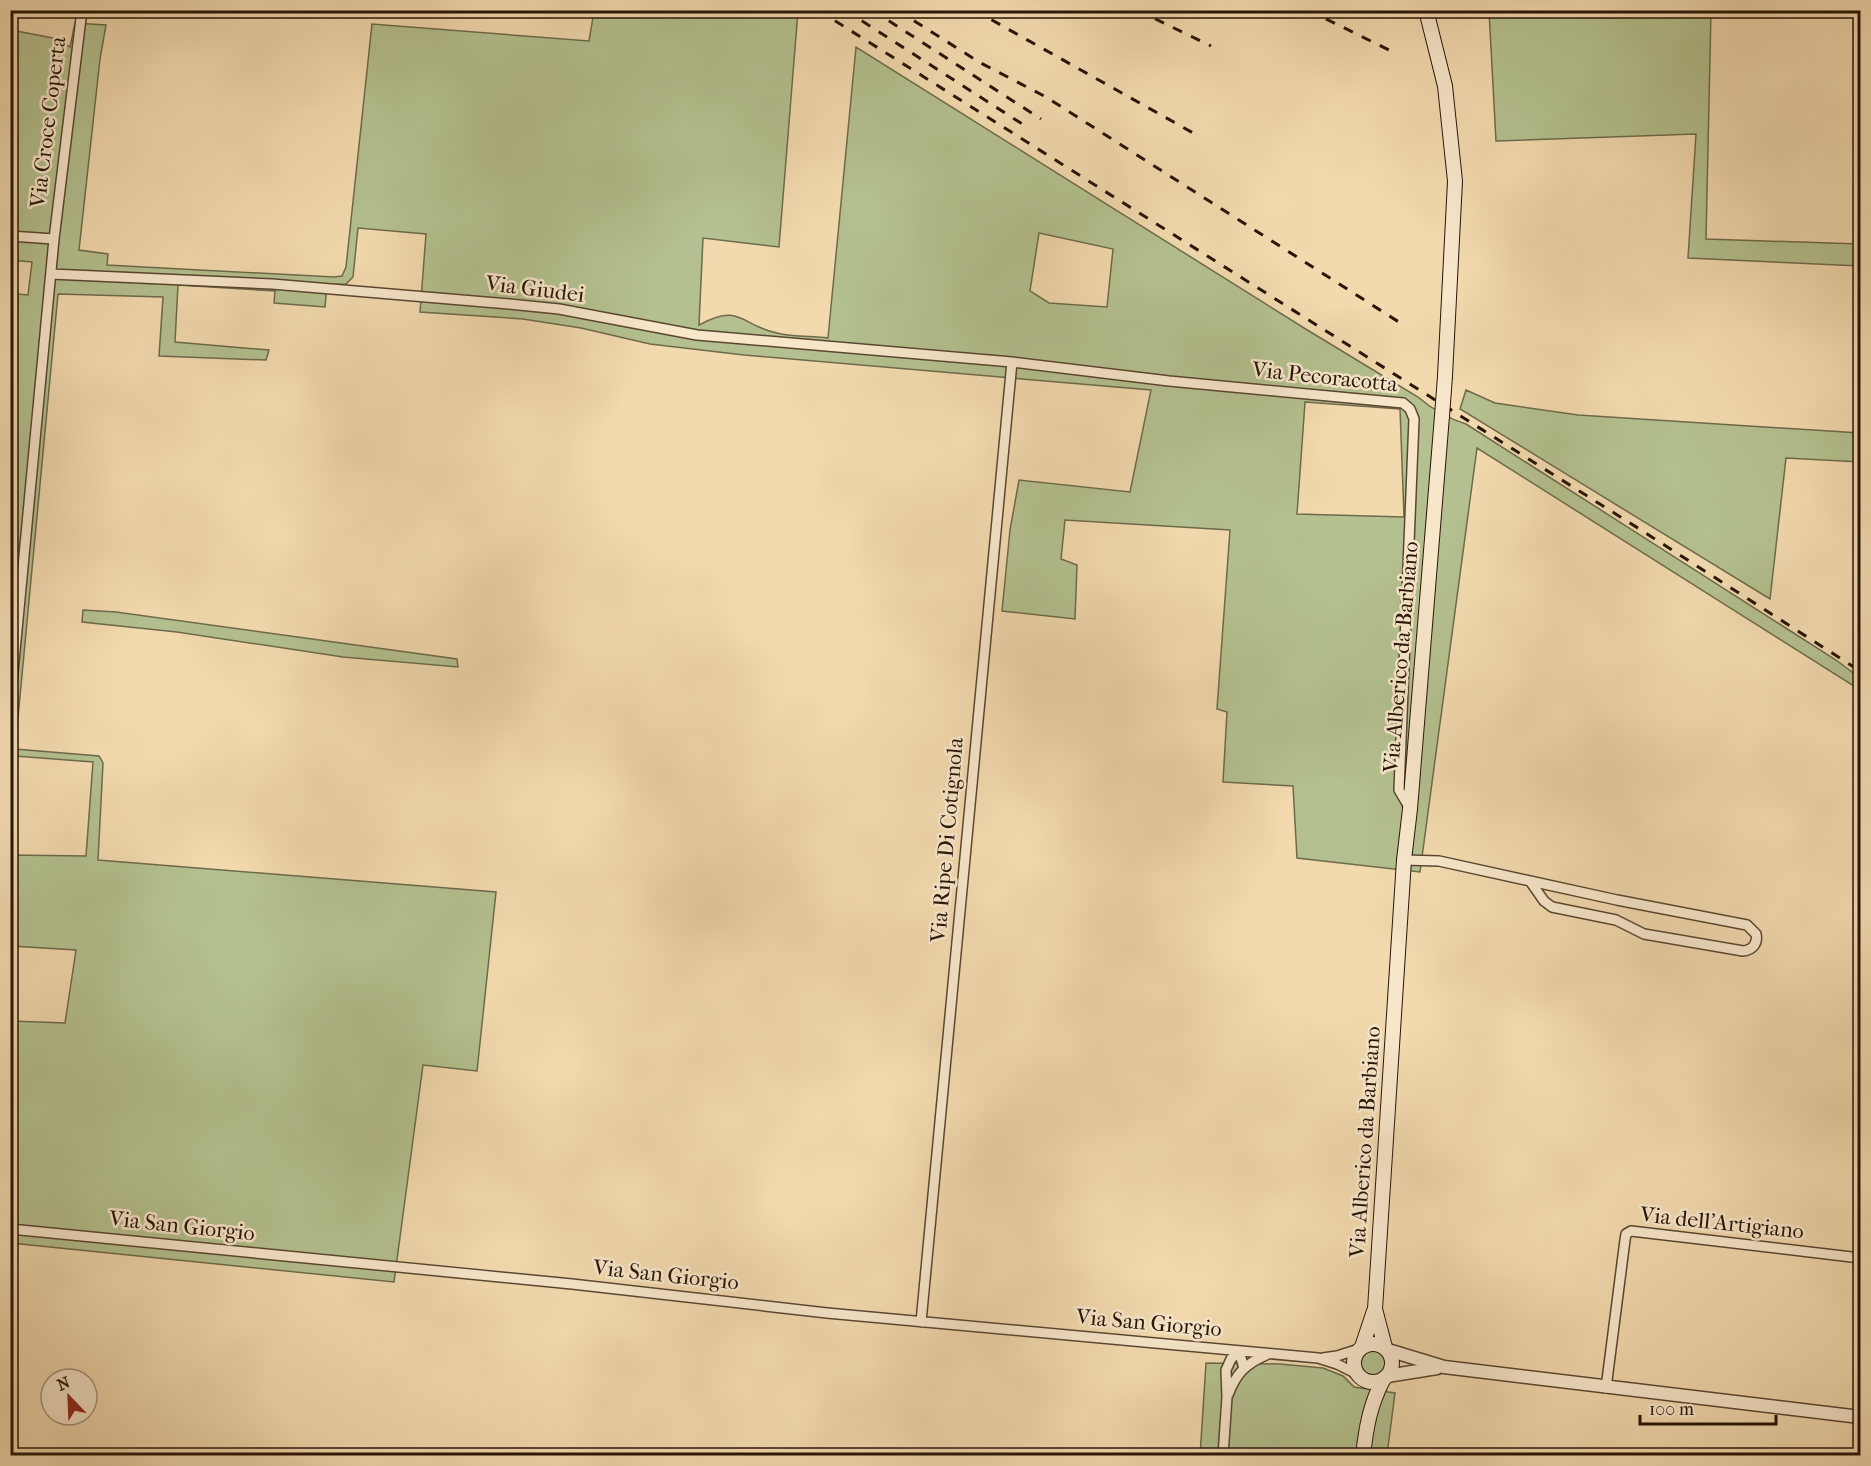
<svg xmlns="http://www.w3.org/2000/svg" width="1871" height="1466" font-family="'IM FELL French Canon',serif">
<rect width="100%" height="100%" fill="#f2d9ae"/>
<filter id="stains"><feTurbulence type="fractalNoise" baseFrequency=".00333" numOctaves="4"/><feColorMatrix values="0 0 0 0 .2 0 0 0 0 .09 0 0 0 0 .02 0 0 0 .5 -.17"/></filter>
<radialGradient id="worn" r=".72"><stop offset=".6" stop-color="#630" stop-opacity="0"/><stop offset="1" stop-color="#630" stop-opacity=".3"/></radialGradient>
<!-- green -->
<path fill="#b4c08f" stroke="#6e6a4b" stroke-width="1.5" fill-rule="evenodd" d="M594,11H798L779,247L703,238L699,325C741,302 741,326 777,333C793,337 811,336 828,338L856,47L1304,328L1418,397C1433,410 1447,418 1466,424L1836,660L1860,678V690L1477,448L1420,872L1297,858L1293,786L1223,782L1227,712L1217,709L1230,530L1065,520L1061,559L1077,565L1075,619L1002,611L1010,530L1019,480L1130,492L1151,390L744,355L650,344L581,328L523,319L420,312L426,234L358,228L353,277L346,284L327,285L325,307L274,303L275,291L178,285L175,342L269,350L266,360L159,356L163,297L58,294L15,749L99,756L103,763L98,860L496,892L477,1071L423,1065L394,1282L11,1243V1021L65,1023L76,950L11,946V855L86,856L93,762L15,756L11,803L10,413L15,366L18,294L28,295L32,262L11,260V30L58,39L70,47L75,23L106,25L100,59L79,250L108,254L107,265L334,277L342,276L346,267L372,24L589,41ZM1039,233L1113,249L1107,307L1049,303L1030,291ZM1305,402L1400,409L1404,517L1297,514Z
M1489,11H1711L1706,239L1860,244V266L1688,258L1696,134L1496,141Z
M1466,390L1495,403L1578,415L1860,433V462L1786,458L1770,599L1460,409Z
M83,610L116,612L457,659L458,667L343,657L177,632L82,622Z
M1361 1363a12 12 0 1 1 24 0a12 12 0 1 1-24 0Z
M1206,1363L1280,1364L1323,1368L1343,1376L1354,1387L1395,1393L1387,1455L1200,1456Z"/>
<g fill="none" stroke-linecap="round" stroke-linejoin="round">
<!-- minor casing -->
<g stroke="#5a4631" stroke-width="12">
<path id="minor" d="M10,236L54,239
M51,274L272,284L509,304L559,309L697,335L1012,362L1169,381L1403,403L1410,409L1414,419L1399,790L1409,807
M10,704L54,239L82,10
M1404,860L1439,861L1617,900L1747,925L1756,934C1758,943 1753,950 1743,951L1644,934L1616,920L1552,907L1544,901L1530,881
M10,1229L572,1284L827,1313L1318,1358L1337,1364L1357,1374
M921,1322L1012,362
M1323,1358L1337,1356L1359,1349
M1606,1388L1625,1240L1626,1234L1631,1231L1860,1258
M1228,1395C1236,1374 1245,1364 1266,1355
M1223,1456L1227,1397L1226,1370L1231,1359L1239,1351L1244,1368"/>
</g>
<!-- tertiary casing -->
<g stroke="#5a4631" stroke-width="15">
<path id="tertiary" d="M1388,1350L1444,1367L1860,1417
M1387,1376L1437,1368"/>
</g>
<!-- secondary casing -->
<g stroke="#271507" stroke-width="16">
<path id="secondary" d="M1426,10L1445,86L1455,181L1445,376
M1354 1363a19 19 0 1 1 38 0a19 19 0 1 1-38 0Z
M1362,1347L1374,1311
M1385,1347L1375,1309L1404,860L1410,809L1442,416
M1363,1456C1366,1428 1370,1405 1383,1380"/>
</g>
<!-- minor -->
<use href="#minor" stroke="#f7e6ca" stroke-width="9"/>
<!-- tertiary -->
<use href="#tertiary" stroke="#f7e6ca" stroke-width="12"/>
<!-- secondary -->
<use href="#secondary" stroke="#f7e6ca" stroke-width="14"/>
<!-- rail -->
<path stroke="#271507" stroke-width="3" stroke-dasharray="10 10" stroke-linecap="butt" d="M818,10L1641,530L1860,671
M845,10L1030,129
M872,10L1041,119
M897,10L979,62L1046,97L1402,324
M974,10L1195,134
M1137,10L1211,46
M1308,10L1391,51"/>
<!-- secondary-bridge casing -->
<g stroke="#271507" stroke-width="16" stroke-linecap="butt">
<path id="secondary-bridge" d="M1442,416L1445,376"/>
</g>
<!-- secondary-bridge -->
<use href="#secondary-bridge" stroke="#f7e6ca" stroke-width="14"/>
</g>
<g text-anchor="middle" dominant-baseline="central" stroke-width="5" stroke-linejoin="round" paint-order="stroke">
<!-- street labels -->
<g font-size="22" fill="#271507" stroke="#f7e6ca">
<text transform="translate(48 122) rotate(-83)">Via Croce Coperta</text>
<text transform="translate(535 289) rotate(7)">Via Giudei</text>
<text transform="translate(1325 377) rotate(6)">Via Pecoracotta</text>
<text transform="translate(1401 657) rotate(-85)">Via Alberico da Barbiano</text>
<text transform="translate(947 840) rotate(-85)">Via Ripe Di Cotignola</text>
<text transform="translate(1365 1142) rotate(-86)">Via Alberico da Barbiano</text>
<text transform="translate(1722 1223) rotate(6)">Via dell'Artigiano</text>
<text transform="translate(182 1226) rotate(6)">Via San Giorgio</text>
<text transform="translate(666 1275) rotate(6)">Via San Giorgio</text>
<text transform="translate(1149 1323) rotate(5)">Via San Giorgio</text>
</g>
</g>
<!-- margin -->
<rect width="1871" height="1466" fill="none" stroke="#f2d9ae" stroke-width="36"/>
<rect x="12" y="12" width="1847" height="1442" fill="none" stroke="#271507" stroke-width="3"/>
<rect x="18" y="18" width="1835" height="1430" fill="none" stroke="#271507" stroke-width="1.5"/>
<!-- north arrow -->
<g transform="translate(69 1397) rotate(337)"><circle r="28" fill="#f7e6ca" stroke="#a4927c" stroke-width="1.5"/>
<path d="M0-4.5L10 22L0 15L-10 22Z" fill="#8f2418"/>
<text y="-9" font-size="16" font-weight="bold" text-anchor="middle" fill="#271507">N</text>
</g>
<!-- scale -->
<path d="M1640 1415v9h136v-9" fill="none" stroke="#271507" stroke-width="3"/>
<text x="1649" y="1415" font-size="18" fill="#271507" stroke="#f7e6ca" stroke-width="4.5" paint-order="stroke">100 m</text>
<rect width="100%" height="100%" filter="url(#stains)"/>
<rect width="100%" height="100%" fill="url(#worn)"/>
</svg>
